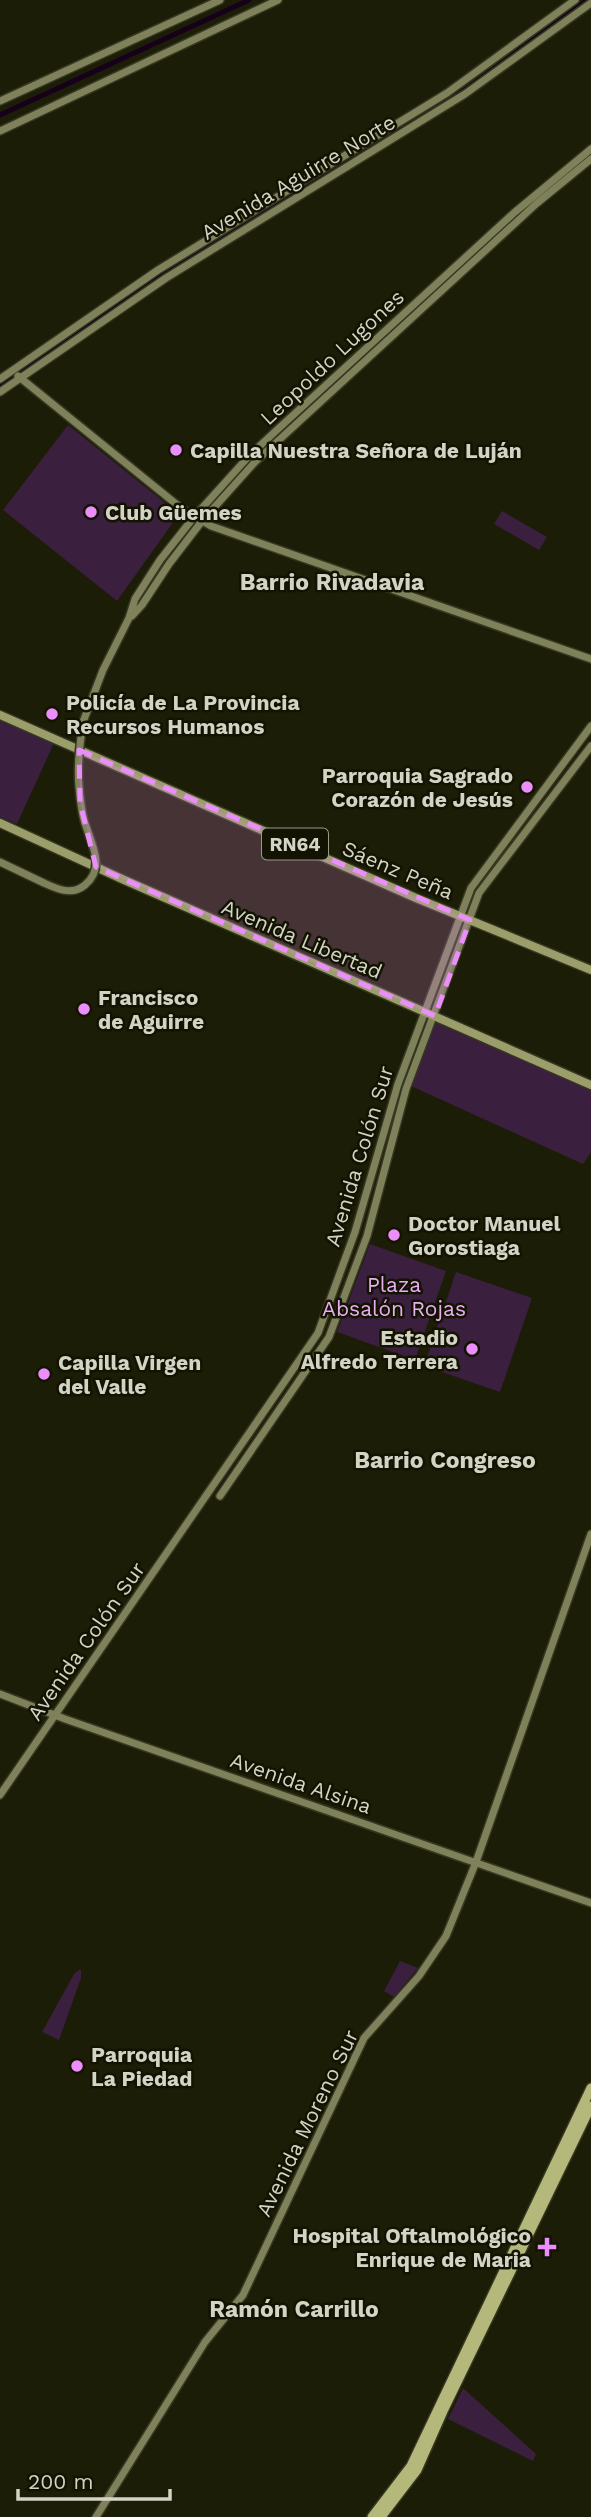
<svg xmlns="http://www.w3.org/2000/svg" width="591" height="2517" font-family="'Work Sans',sans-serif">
<rect width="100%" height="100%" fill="#1c1d06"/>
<!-- green -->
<path fill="#3a1f3e" d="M68,425L179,514L117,601L3,510Z
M502,511L547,537L539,550L494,524Z
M0,719L54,743L17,824L0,817Z
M436,1018L591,1087V1152L583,1164L411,1086Z
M370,1244L446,1271L415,1360L337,1332Z
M456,1272L532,1298L500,1392L424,1366Z
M400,1961L418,1968L394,1997L384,1991Z
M79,1970H81V1978L59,2040L42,2032L74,1974Z
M463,2388L536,2454L533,2461L448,2419Z"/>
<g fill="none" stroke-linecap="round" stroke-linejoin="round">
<!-- stream -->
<path stroke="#17001c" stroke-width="2" d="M0,385L67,340L150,281L456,95L585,0"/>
<!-- canal -->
<path stroke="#17001c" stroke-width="5" d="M0,115L249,0"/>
<!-- secondary casing -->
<g stroke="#363721" stroke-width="10">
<path id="secondary" d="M0,101L220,0
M0,131L278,0
M18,376L181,508L211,526L591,659
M0,379L158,270L447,93L575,0
M0,392L166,278L465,94L591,3
M132,616L142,605L169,564L202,521L255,462L536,204L591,159
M83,722L103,670L129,618L135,599L160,560L194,517L249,456L278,429L515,212L591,149
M0,862L44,883
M220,1496L329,1337L367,1236L406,1089L479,893L591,746
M0,1694L65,1719L591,1903
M0,1795L318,1333L355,1232L398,1084L471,888L591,726
M96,2517L205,2342L243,2295L364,2038L419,1976L446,1936L476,1862L591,1534"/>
</g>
<!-- primary casing -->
<g stroke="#363721" stroke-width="11">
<path id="primary" d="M0,715L416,898L591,970
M0,823L122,879L591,1085"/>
</g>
<!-- highway casing -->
<g stroke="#363721" stroke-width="12">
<path id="highway" d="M372,2517L411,2466L591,2088
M381,2517L417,2470L444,2409L591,2106"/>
</g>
<!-- secondary -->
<use href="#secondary" stroke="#7f815a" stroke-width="7"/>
<!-- primary -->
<use href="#primary" stroke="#9b9e6b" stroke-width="8"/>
<!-- highway -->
<use href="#highway" stroke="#b5b87b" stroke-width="9"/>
<!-- secondary-bridge casing -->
<g stroke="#363721" stroke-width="10" stroke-linecap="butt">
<path id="secondary-bridge" d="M44,883C57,889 72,896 85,885C107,867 90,842 84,820C81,809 80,798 79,787C77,765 80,744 83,722"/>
</g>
<!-- secondary-bridge -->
<use href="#secondary-bridge" stroke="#7f815a" stroke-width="7"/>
</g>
<!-- marked area -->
<path fill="#eb8dfb" fill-opacity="0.2" stroke="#eb8dfb" stroke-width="5" stroke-dasharray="14 9" stroke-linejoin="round" d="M79,750L470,920L435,1016L96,867L80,803Z"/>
<!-- markers -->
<g fill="#eb8dfb" stroke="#131301" stroke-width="2.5">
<circle cx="176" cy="450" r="7"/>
<circle cx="91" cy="512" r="7"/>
<circle cx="52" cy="714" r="7"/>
<circle cx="527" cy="787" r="7"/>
<circle cx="84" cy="1009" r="7"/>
<circle cx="394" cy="1235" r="7"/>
<circle cx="472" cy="1349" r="7"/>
<circle cx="44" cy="1374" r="7"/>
<circle cx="77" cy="2066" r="7"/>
<path d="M543.5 2236.5h7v7h7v7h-7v7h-7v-7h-7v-7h7z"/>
</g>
<g text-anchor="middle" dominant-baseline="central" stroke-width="5" stroke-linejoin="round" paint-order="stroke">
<!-- shield labels -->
<rect fill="#131301" stroke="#999a8b" stroke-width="2" x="262" y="828.5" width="66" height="31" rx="5"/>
<g font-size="19" font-weight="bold" fill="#d3d4c6">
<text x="295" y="844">RN64</text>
</g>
<!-- street labels -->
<g font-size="21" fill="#d3d4c6" stroke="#131301">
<text transform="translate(298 177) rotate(-31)">Avenida Aguirre Norte</text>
<text transform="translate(332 357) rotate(-43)">Leopoldo Lugones</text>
<text transform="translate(398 870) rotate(23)">Sáenz Peña</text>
<text transform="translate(302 939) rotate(23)">Avenida Libertad</text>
<text transform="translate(359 1156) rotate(-73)">Avenida Colón Sur</text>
<text transform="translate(86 1641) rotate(-55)">Avenida Colón Sur</text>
<text transform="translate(301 1783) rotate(19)">Avenida Alsina</text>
<text transform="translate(307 2123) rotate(-64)">Avenida Moreno Sur</text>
</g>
<!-- poi labels -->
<g font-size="21" font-weight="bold" fill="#d3d4c6" stroke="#131301" text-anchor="start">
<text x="190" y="450">Capilla Nuestra Señora de Luján</text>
<text x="105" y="512">Club Güemes</text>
<text x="66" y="702">Policía de La Provincia<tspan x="66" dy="24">Recursos Humanos</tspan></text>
<text x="513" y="775" text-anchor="end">Parroquia Sagrado<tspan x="513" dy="24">Corazón de Jesús</tspan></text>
<text x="98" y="997">Francisco<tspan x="98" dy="24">de Aguirre</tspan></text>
<text x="408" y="1223">Doctor Manuel<tspan x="408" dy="24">Gorostiaga</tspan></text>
<text x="458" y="1337" text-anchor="end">Estadio<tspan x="458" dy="24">Alfredo Terrera</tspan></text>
<text x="58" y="1362">Capilla Virgen<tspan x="58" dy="24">del Valle</tspan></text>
<text x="91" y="2054">Parroquia<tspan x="91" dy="24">La Piedad</tspan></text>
<text x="531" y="2235" text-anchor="end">Hospital Oftalmológico<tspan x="531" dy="24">Enrique de Maria</tspan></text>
</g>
<!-- park labels -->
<g font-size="21" fill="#e9aef2" stroke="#131301">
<text x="394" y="1284">Plaza<tspan x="394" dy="24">Absalón Rojas</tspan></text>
</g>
<!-- neighbourhood labels -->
<g font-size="23" font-weight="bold" fill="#d3d4c6" stroke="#131301">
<text x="332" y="582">Barrio Rivadavia</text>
<text x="445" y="1460">Barrio Congreso</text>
<text x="294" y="2309">Ramón Carrillo</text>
</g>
</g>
<!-- scale -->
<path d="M18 2489v10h152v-10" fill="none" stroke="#d3d4c6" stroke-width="3.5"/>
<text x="28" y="2489" font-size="21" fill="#d3d4c6" stroke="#131301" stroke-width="5" paint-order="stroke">200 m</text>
</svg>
